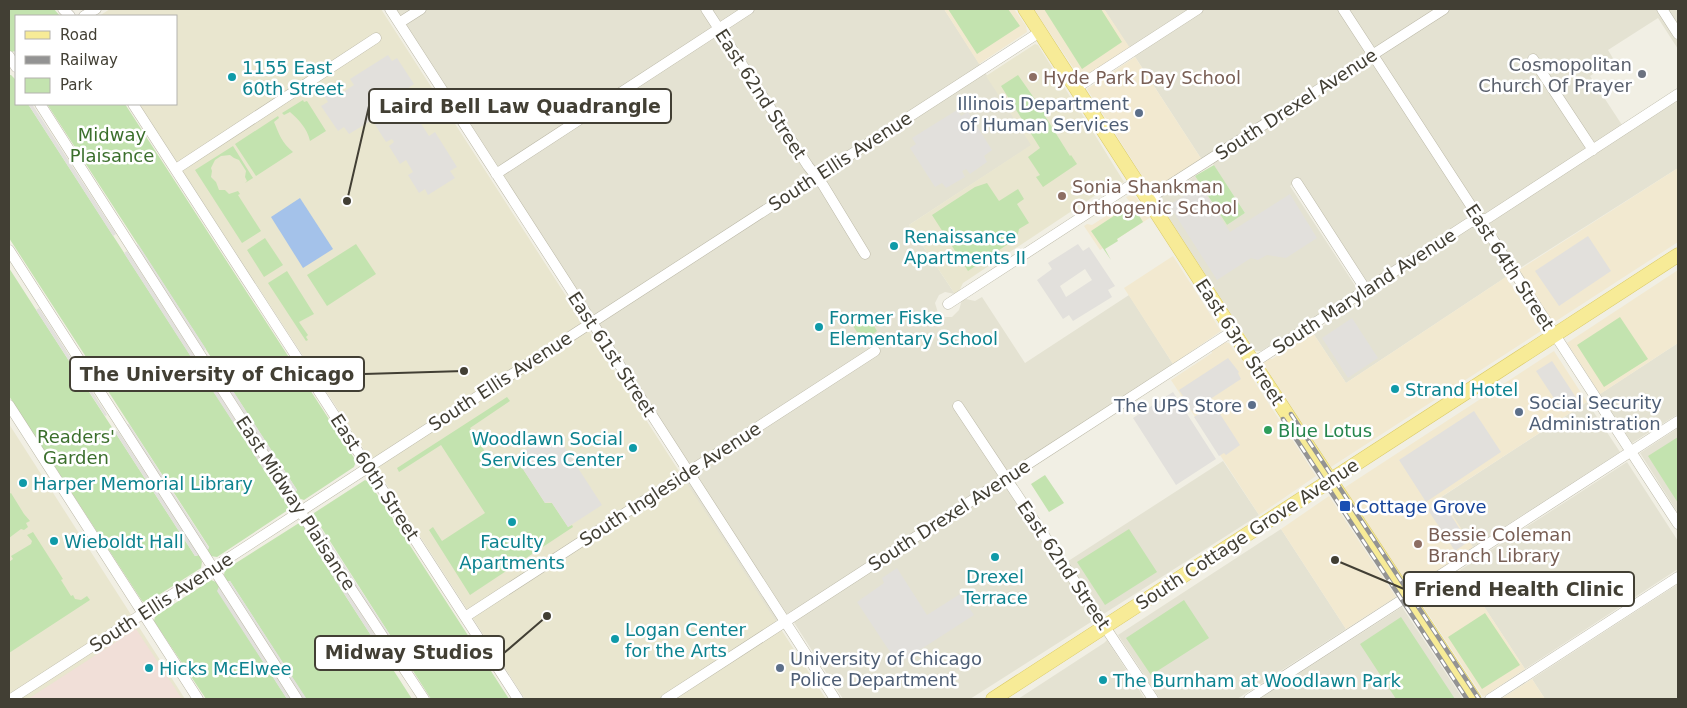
<svg xmlns="http://www.w3.org/2000/svg" width="1687" height="708" font-family="'DejaVu Sans',sans-serif">
<rect width="100%" height="100%" fill="#f1efe4"/>
<!-- residential -->
<path fill="#e4e2d2" d="M396,9H944L1032,145L909,225L955,294L945,292L939,295L935,303L938,313L945,317H952L959,310L962,300L966,299L975,301L982,297L1025,363L1129,295L1173,364L1000,478L1059,567L1223,461L1259,515L970,699H843L788,613L723,654L630,514L692,473Z
M1104,9H1678V49L1658,18L1608,50L1614,60L1590,76L1622,125L1678,88V168L1506,277L1346,383L1313,333L1374,292L1300,179L1290,186L1358,290L1261,351H1255L1165,212H1163L1158,204V199L1165,194H1170L1195,176L1227,225L1245,213L1208,156L1202,160Z
M1678,343V414L1632,443L1600,394Z
M1587,402L1620,452L1473,547L1440,498Z
M1678,428V513L1640,453Z
M1627,462L1678,541V569L1525,669L1460,570Z
M1281,529L1346,629L1237,699H1160L1118,635Z
M1678,584V699H1545L1532,679Z
M1402,607L1463,699H1259Z
M1107,640L1145,699H1018L1104,643Z"/>
<!-- commercial -->
<path fill="#f2e9d0" d="M944,9H1014L1026,26L1027,32L979,64Z
M1034,9H1104L1130,48L1083,77L1080,78Z
M1135,57L1202,160L1153,191L1151,190L1087,89Z
M1678,168V242L1553,323L1519,270Z
M1131,195L1136,197L1145,211L1147,212L1151,217L1100,250L1084,226L1087,224L1092,225L1129,201L1126,197Z
M1173,256L1221,331L1173,364L1124,288Z
M1678,270V343L1600,394L1567,343Z
M1506,277L1541,331L1331,467L1270,374L1266,372L1262,364L1263,361L1268,359H1272L1313,333L1346,383Z
M1225,342L1229,343L1237,354H1240L1255,377L1254,381L1316,476L1259,515L1171,380L1212,353V351Z
M1554,351L1587,402L1441,497L1473,547L1410,589L1344,488Z
M1329,496L1396,597L1346,629L1281,529Z
M1460,570L1525,669L1483,697L1417,597Z
M1532,679L1545,699H1501Z"/>
<!-- education -->
<path fill="#e9e6cf" d="M110,9H381L826,699H525L350,428L139,104H176V16H99Z
M1035,44L1038,45L1071,98H1074L1077,103V106L1124,182L1118,185H1111L963,283L958,293L955,294L909,225L1031,145L986,76Z
M9,424L185,699H9Z"/>
<!-- medical -->
<path fill="#f1dfd8" d="M136,629L182,699H28Z"/>
<!-- green -->
<path fill="#c3e3af" d="M9,9H54L60,16H16V51L11,52L9,50Z
M948,9H1008L1020,26L977,54Z
M1044,9H1101L1122,42L1082,69Z
M9,75H11L16,80V104H28L283,499H287L290,505L288,510L217,557L210,556L207,551L209,547L9,238Z
M1018,75L1046,115L1045,116L1070,156L1071,155L1077,164L1043,187L1036,177L1040,175L1028,157L1040,148L1001,86Z
M303,100L304,102L307,101L326,131L310,141C307,128 299,120 290,112L284,115L282,113Z
M47,104H125L356,461L354,467L304,500L298,498L295,493L297,490Z
M278,116L279,118L274,122C279,134 282,143 293,152L256,176L235,144Z
M233,146L253,178L245,183L247,181L245,177L246,171L239,160L234,158L230,155L221,156L215,160L211,168L212,171L211,177L216,182L219,190H225L229,194L238,191L240,194L238,195L261,231L242,243L195,170Z
M1214,165L1245,213L1227,225L1195,176Z
M987,183L999,201L1018,189L1024,199L1017,204L1029,223L1019,229L1017,238L968,271L932,215L975,187Z
M1132,204L1143,222L1117,239L1118,241L1105,249L1111,260L1091,231Z
M265,238L283,265L264,277L247,250Z
M356,244L376,274L327,306L307,275Z
M9,268L195,556L199,555L202,562L201,568L146,603L142,601L9,396Z
M287,271L314,314L299,322L308,335L306,337L308,340L306,341L268,283Z
M868,316L877,331L863,341L853,326Z
M1620,317L1648,359L1604,387L1577,345Z
M507,397L510,401L470,428L496,469L510,460L516,469L521,466L545,503H552L568,527L572,525L573,527L470,595L429,530L433,527L442,541L485,513L441,445L399,472L397,468Z
M1678,437V503L1648,456Z
M1045,475L1064,503L1049,512L1031,484Z
M365,480L369,482L509,699H431L319,524L315,525L312,519L314,513Z
M11,493L24,514L30,521L26,523L28,527L24,530L21,529L9,538V494Z
M299,523L303,525L307,530L305,533L412,699H306L230,581L227,582L224,575L225,570Z
M1129,529L1157,572L1105,605L1077,562Z
M33,532L63,579L61,580L71,596L73,595L75,599L81,600L87,596L90,600L9,653V562L13,559L11,556L31,544L32,541L27,535Z
M211,580L216,582L219,587L218,591L287,699H206L154,621L155,617L157,615Z
M1184,600L1209,638L1151,675L1126,638Z
M1485,613L1520,665L1482,689L1448,637Z
M1401,617L1455,699H1396L1360,644Z"/>
<!-- parking -->
<path fill="#e2e0dc" fill-rule="evenodd" d="M388,55L392,61L397,58L414,84L407,89L421,112L416,116L429,136L435,132L457,167L450,171L455,178L428,195L425,189L419,193L408,175L413,172L406,160L400,164L389,146L394,142L392,139L386,142L372,120L349,134L344,127L338,131L321,106L328,102L324,95L336,88L340,94L354,85L350,79Z
M28,104H32L116,234L113,236Z
M957,110L961,116L968,112L992,150L984,156L987,162L970,174L966,169L962,171L965,177L946,188L942,183L935,187L910,148L916,144L912,138Z
M1200,186L1230,232L1290,194L1317,238L1286,258L1267,255L1258,260L1251,258L1217,280L1169,205Z
M1588,236L1611,271L1559,306L1535,271Z
M138,244L206,349L203,351L135,246Z
M1078,244L1083,251L1089,247L1115,286L1108,290L1112,297L1073,321L1069,315L1063,319L1037,280L1052,269L1048,263ZM1085,269L1092,280L1066,297L1060,286Z
M127,251L196,358L193,360L124,253Z
M39,308L107,415L105,416L36,310Z
M1352,318L1378,358L1348,378L1322,338Z
M1228,358L1239,372L1238,373L1241,379L1192,411L1181,397L1183,396L1179,390Z
M1552,361L1579,402L1563,412L1536,371Z
M217,366L297,490L295,493L214,368Z
M206,374L287,499H283L203,376Z
M1173,392L1216,459L1176,485L1133,418Z
M1213,403L1240,445L1226,455L1224,453L1219,456L1194,417L1200,413L1199,411Z
M1474,411L1501,452L1426,502L1399,460Z
M129,424L209,548L207,551L126,425Z
M118,431L199,555L195,556L115,432Z
M554,431L602,505L568,527L552,503L549,502L545,503L521,466L516,469L510,460Z
M1442,501L1468,542L1455,551L1428,510Z
M318,524L395,643L393,644L315,525Z
M307,530L384,649L381,651L305,533Z
M897,568L927,615L960,594L974,615L898,664L857,602L884,583L882,578Z
M230,581L306,698L303,699L227,582Z
M219,587L291,699H287L217,591Z"/>
<!-- water -->
<path fill="#a4c2ea" d="M300,198L333,249L303,268L271,217Z"/>
<g fill="none" stroke-linecap="round" stroke-linejoin="round">
<!-- minor casing -->
<g stroke="#bbb8a7" stroke-width="11">
<path id="minor" d="M63,9L70,16
M390,9L835,699
M706,9L808,166L823,185L865,254
M1343,9L1678,524
M1662,9L1678,34
M84,16L96,9
M399,23L421,9
M9,56L16,67
M1533,59L1593,150
M1076,88L1198,9
M40,104L307,522L424,699
M133,104L518,699
M176,169L376,38
M496,174L749,9
M1297,183L1366,290
M1148,199L1444,9
M9,250L297,699
M948,304L1137,181
M1253,363L1469,223L1488,218L1678,94
M9,405L198,699
M958,406L1153,699
M465,617L875,351
M11,699L1040,32
M666,699L1233,331
M1249,699L1678,421
M1490,699L1678,577"/>
</g>
<!-- major casing -->
<g stroke="#daca68" stroke-width="15">
<path id="major" d="M1025,9L1260,373L1474,699
M993,699L1678,255"/>
</g>
<!-- minor -->
<use href="#minor" stroke="#fff" stroke-width="10"/>
<!-- major -->
<use href="#major" stroke="#f7eb97" stroke-width="14"/>
<!-- rail casing -->
<g stroke="#939393" stroke-width="4.5">
<path id="rail" d="M1291,414L1479,699
M1283,419L1467,699"/>
</g>
<!-- rail -->
<use href="#rail" stroke="#fff" stroke-width="2.5" stroke-dasharray="8" stroke-linecap="butt"/>
</g>
<!-- markers -->
<circle fill="#6b7280" stroke="#fff" stroke-width="2" cx="1642" cy="74" r="5"/>
<g fill="#0f9aa8" stroke="#fff" stroke-width="2">
<circle cx="232" cy="77" r="5"/>
<circle cx="894" cy="246" r="5"/>
<circle cx="819" cy="327" r="5"/>
<circle cx="1395" cy="389" r="5"/>
<circle cx="633" cy="448" r="5"/>
<circle cx="23" cy="483" r="5"/>
<circle cx="512" cy="522" r="5"/>
<circle cx="54" cy="541" r="5"/>
<circle cx="995" cy="557" r="5"/>
<circle cx="615" cy="639" r="5"/>
<circle cx="149" cy="668" r="5"/>
<circle cx="1103" cy="680" r="5"/>
</g>
<g fill="#8d6e63" stroke="#fff" stroke-width="2">
<circle cx="1033" cy="77" r="5"/>
<circle cx="1062" cy="196" r="5"/>
<circle cx="1418" cy="544" r="5"/>
</g>
<g fill="#5c6f8a" stroke="#fff" stroke-width="2">
<circle cx="1139" cy="113" r="5"/>
<circle cx="1252" cy="405" r="5"/>
<circle cx="1519" cy="412" r="5"/>
<circle cx="780" cy="668" r="5"/>
</g>
<circle fill="#2e9e5b" stroke="#fff" stroke-width="2" cx="1268" cy="430" r="5"/>
<rect fill="#1a4fb4" stroke="#fff" stroke-width="2" x="1339" y="500" width="12" height="12" rx="2.5"/>
<g text-anchor="middle" dominant-baseline="central" stroke-width="5" stroke-linejoin="round" paint-order="stroke">
<!-- worship labels -->
<g font-size="18" fill="#5b616d" stroke="#fff" text-anchor="end">
<text x="1632" y="64">Cosmopolitan<tspan x="1632" dy="21">Church Of Prayer</tspan></text>
</g>
<!-- culture labels -->
<g font-size="18" fill="#0d838f" stroke="#fff" text-anchor="start">
<text x="242" y="67">1155 East<tspan x="242" dy="21">60th Street</tspan></text>
<text x="904" y="236">Renaissance<tspan x="904" dy="21">Apartments II</tspan></text>
<text x="829" y="317">Former Fiske<tspan x="829" dy="21">Elementary School</tspan></text>
<text x="1405" y="389">Strand Hotel</text>
<text x="623" y="438" text-anchor="end">Woodlawn Social<tspan x="623" dy="21">Services Center</tspan></text>
<text x="33" y="483">Harper Memorial Library</text>
<text x="64" y="541">Wieboldt Hall</text>
<text x="512" y="541" text-anchor="middle">Faculty<tspan x="512" dy="21">Apartments</tspan></text>
<text x="995" y="576" text-anchor="middle">Drexel<tspan x="995" dy="21">Terrace</tspan></text>
<text x="625" y="629">Logan Center<tspan x="625" dy="21">for the Arts</tspan></text>
<text x="159" y="668">Hicks McElwee</text>
<text x="1113" y="680">The Burnham at Woodlawn Park</text>
</g>
<!-- education labels -->
<g font-size="18" fill="#785e54" stroke="#fff" text-anchor="start">
<text x="1043" y="77">Hyde Park Day School</text>
<text x="1072" y="186">Sonia Shankman<tspan x="1072" dy="21">Orthogenic School</tspan></text>
<text x="1428" y="534">Bessie Coleman<tspan x="1428" dy="21">Branch Library</tspan></text>
</g>
<!-- street labels -->
<g font-size="18" fill="#423f34" stroke="#fff">
<text transform="translate(761 94) rotate(57)">East 62nd Street</text>
<text transform="translate(1296 104) rotate(-33)">South Drexel Avenue</text>
<text transform="translate(840 161) rotate(-33)">South Ellis Avenue</text>
<text transform="translate(1510 267) rotate(57)">East 64th Street</text>
<text transform="translate(1364 291) rotate(-33)">South Maryland Avenue</text>
<text transform="translate(1240 342) rotate(57)">East 63rd Street</text>
<text transform="translate(612 354) rotate(57)">East 61st Street</text>
<text transform="translate(500 381) rotate(-33)">South Ellis Avenue</text>
<text transform="translate(375 477) rotate(57)">East 60th Street</text>
<text transform="translate(670 484) rotate(-33)">South Ingleside Avenue</text>
<text transform="translate(296 503) rotate(57)">East Midway Plaisance</text>
<text transform="translate(949 515) rotate(-33)">South Drexel Avenue</text>
<text transform="translate(1247 534) rotate(-33)">South Cottage Grove Avenue</text>
<text transform="translate(1064 565) rotate(56)">East 62nd Street</text>
<text transform="translate(161 602) rotate(-33)">South Ellis Avenue</text>
</g>
<!-- service labels -->
<g font-size="18" fill="#4e5e75" stroke="#fff" text-anchor="end">
<text x="1129" y="103">Illinois Department<tspan x="1129" dy="21">of Human Services</tspan></text>
<text x="1529" y="402" text-anchor="start">Social Security<tspan x="1529" dy="21">Administration</tspan></text>
<text x="1242" y="405">The UPS Store</text>
<text x="790" y="658" text-anchor="start">University of Chicago<tspan x="790" dy="21">Police Department</tspan></text>
</g>
<!-- park labels -->
<g font-size="18" fill="#3b6f2c" stroke="#fff">
<text x="112" y="134">Midway<tspan x="112" dy="21">Plaisance</tspan></text>
<text x="76" y="436">Readers'<tspan x="76" dy="21">Garden</tspan></text>
</g>
<!-- leisure labels -->
<g font-size="18" fill="#27864d" stroke="#fff" text-anchor="start">
<text x="1278" y="430">Blue Lotus</text>
</g>
<!-- transit labels -->
<g font-size="18" fill="#164399" stroke="#fff" text-anchor="start">
<text x="1356" y="506">Cottage Grove</text>
</g>
</g>
<!-- callouts -->
<path fill="none" stroke="#423f34" stroke-width="2" d="M347 201L369 106M464 371L364 374M1335 560L1404 589M547 616L504 653"/>
<g fill="#423f34" stroke="#fff" stroke-width="2">
<circle cx="347" cy="201" r="5"/>
<circle cx="464" cy="371" r="5"/>
<circle cx="1335" cy="560" r="5"/>
<circle cx="547" cy="616" r="5"/>
</g>
<g fill="#fff" stroke="#423f34" stroke-width="2">
<rect x="369" y="89" width="302" height="34" rx="5"/>
<rect x="70" y="357" width="294" height="34" rx="5"/>
<rect x="1404" y="572" width="230" height="34" rx="5"/>
<rect x="315" y="636" width="189" height="34" rx="5"/>
</g>
<g font-size="19" text-anchor="middle" font-weight="bold" fill="#423f34">
<text x="520" y="113">Laird Bell Law Quadrangle</text>
<text x="217" y="381">The University of Chicago</text>
<text x="1519" y="596">Friend Health Clinic</text>
<text x="409" y="659">Midway Studios</text>
</g>
<!-- border -->
<rect width="1687" height="708" fill="none" stroke="#423f34" stroke-width="20"/>
<!-- legend -->
<rect x="15" y="15" width="162" height="90" fill="#ffffff" stroke="#b3b2ae"/>
<rect x="25" y="31" width="25" height="8" fill="#f7eb97" stroke="#b3b2ae"/>
<text x="60" y="40" font-size="15" fill="#423f34">Road</text>
<rect x="25" y="56" width="25" height="8" fill="#939393" stroke="#b3b2ae"/>
<text x="60" y="65" font-size="15" fill="#423f34">Railway</text>
<rect x="25" y="78" width="25" height="15" fill="#c3e3af" stroke="#b3b2ae"/>
<text x="60" y="90" font-size="15" fill="#423f34">Park</text>
</svg>
